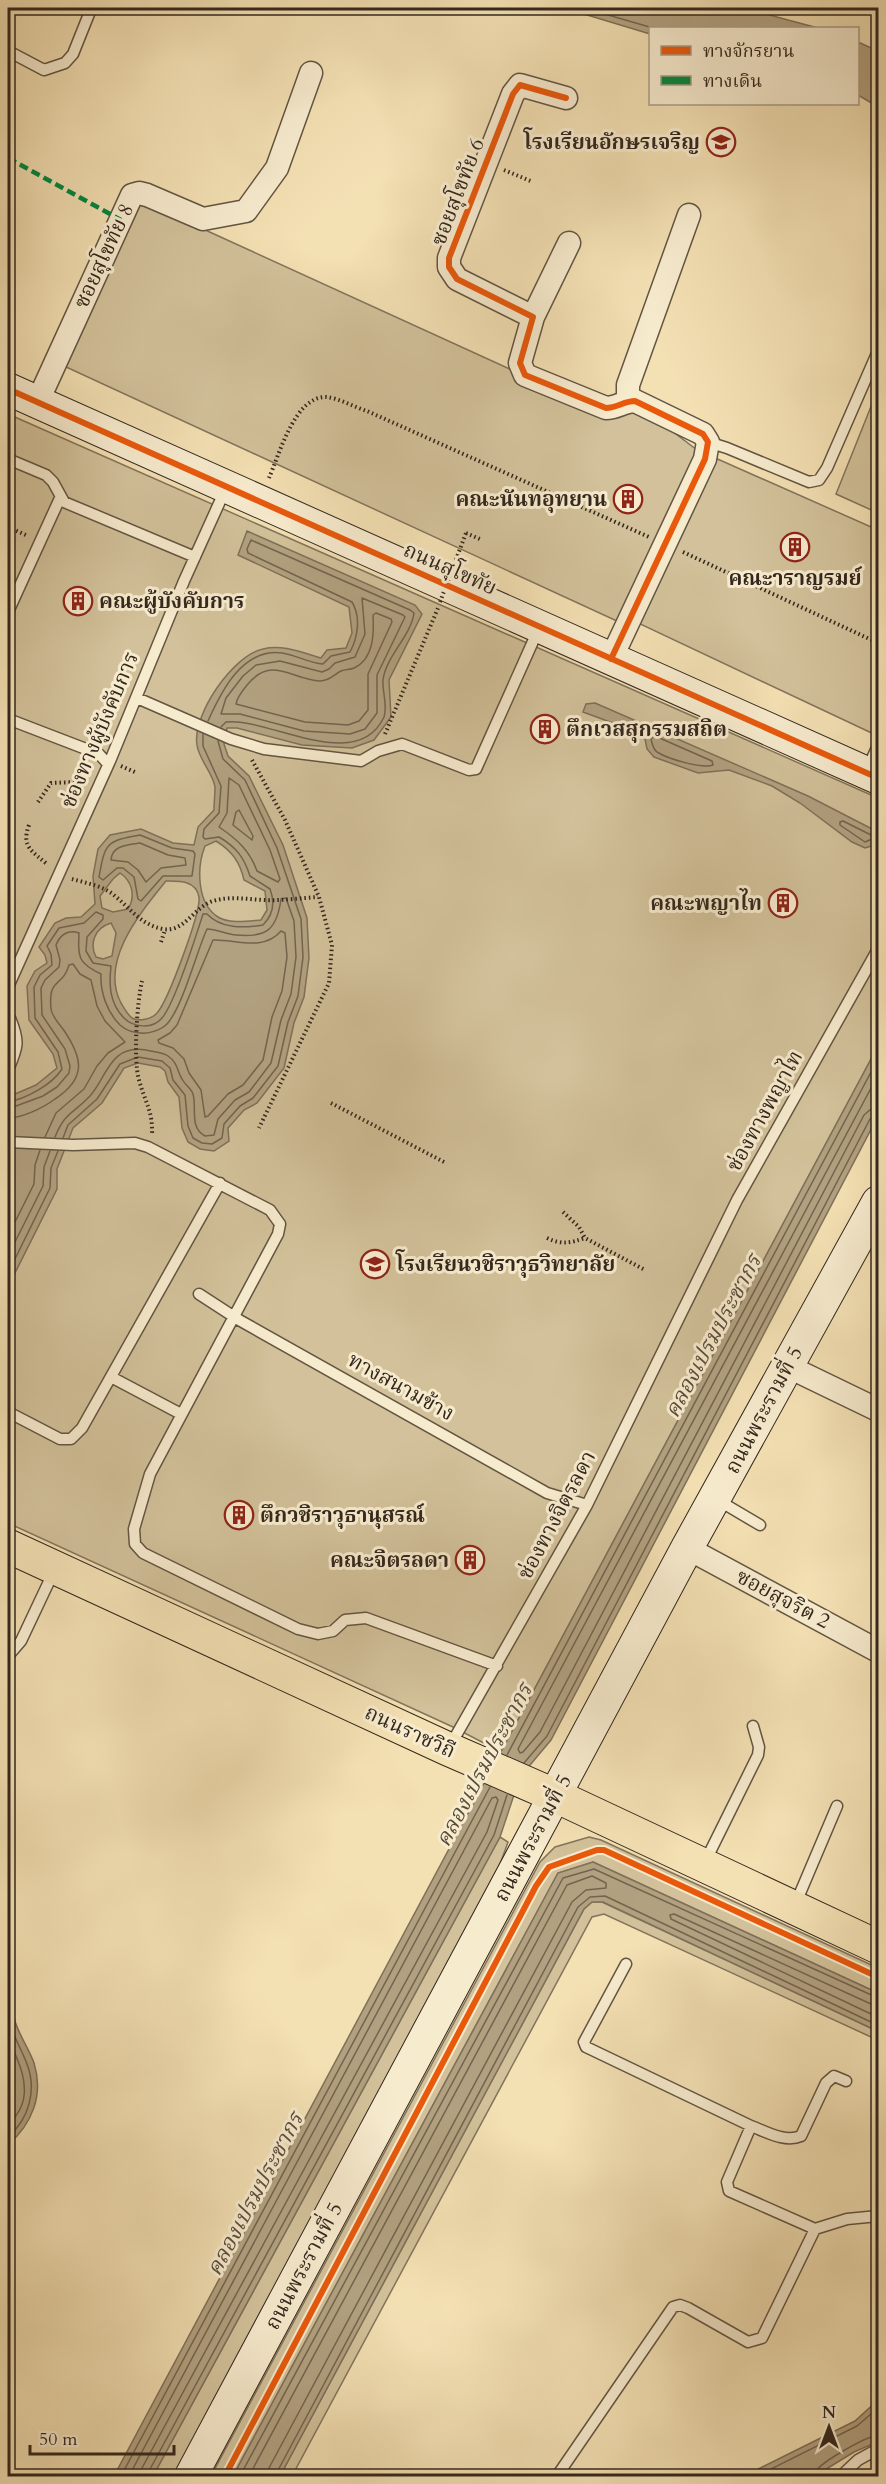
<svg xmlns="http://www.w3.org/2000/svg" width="886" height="2484" font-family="Cardo,'Noto Serif Thai',serif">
<rect width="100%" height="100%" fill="#f3e0b3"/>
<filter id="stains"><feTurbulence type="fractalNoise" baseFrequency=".00333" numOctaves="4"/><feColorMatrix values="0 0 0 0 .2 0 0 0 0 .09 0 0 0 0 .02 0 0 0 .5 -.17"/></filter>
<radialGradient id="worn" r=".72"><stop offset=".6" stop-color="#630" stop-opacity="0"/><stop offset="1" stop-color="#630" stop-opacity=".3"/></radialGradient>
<!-- green -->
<path fill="#d2c19a" stroke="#82745c" stroke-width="1.5" d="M146,203L512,370L660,422L697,450L619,622L66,367L65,362L138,204Z
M878,389V513L836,494Z
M8,414L878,798V1046L501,1752L453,1727L8,1523Z
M713,457L878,530V736L638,623Z
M500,1837L508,1842L499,1867L176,2476H153Z
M589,1837L601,1840L878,1968V1993L593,1862L558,1873L233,2476H211L540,1862L555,1847Z
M592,1902H602L875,2030L871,2037L604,1914L592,1917L292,2476H280L584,1909Z"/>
<!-- water -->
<path fill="#b2a180" stroke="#7f7058" stroke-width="1.5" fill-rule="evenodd" d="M564,8H743L818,28H650V34Z
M858,42L878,51V107L858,95Z
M247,531L415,605L422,614L389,680L391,717L374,740L352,748L302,745L237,728H227L224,744L228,756L249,776L283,845L307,918L309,958L304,997L294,1023L284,1068L257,1103L244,1110L228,1128L229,1141L214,1151L200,1149L188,1142L182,1128L179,1097L168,1082L165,1071L160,1067L138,1063L124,1068L102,1103L73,1128L57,1169V1189L8,1287V1097L36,1085L57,1068L53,1054L29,1020L27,986L35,971L47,963L45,955L39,947L55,923L66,918L81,917L95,904L93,876L98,849L110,835L141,829L173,843L194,845L198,827L214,810C214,803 215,795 215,787C213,773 199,760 197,745C192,715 233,655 263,649C283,644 303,653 321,658L327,650L346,648L352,633L349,607L238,555ZM216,841C232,851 240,862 244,880L265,891L267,910L261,920C248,921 229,924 218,917C196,903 197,866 205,846ZM120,873C132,881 136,896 128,909L113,912L102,908L100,896L113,879ZM166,881C179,881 196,880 199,897C201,912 168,1001 157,1013C152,1019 139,1022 132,1018C127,1014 124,1008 121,1003C99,961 141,912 166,881ZM111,923L116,933L112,956L103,959L96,957C89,943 95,928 111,923Z
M595,703L808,796L878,832V844L865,848L852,842L800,803L772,786L729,770L698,773L654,757L647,749L645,739L629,729L583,712L586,704Z
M878,1046V1116L551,1740L520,1777L500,1837L153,2476H114Z
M593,1862L878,1993V2022L875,2030L603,1902H592L584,1909L280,2476H233L558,1873Z
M8,1957C9,1978 8,2000 15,2021C19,2035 29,2049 34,2063C44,2095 32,2124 8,2145Z
M878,2400V2438L875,2443L854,2452L815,2476H744L855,2421Z"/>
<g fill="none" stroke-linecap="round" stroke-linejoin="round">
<!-- shore -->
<path stroke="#72644e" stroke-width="1.5" d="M584,8L653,28
M362,598L403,615L405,617L377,675V713L365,729L350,734L304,731L240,714H221L226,698L243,676L256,665L280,661L322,672L329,669L335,663L355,657L365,634Z
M376,613L391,619L392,622L368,674V710L359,721L348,725L305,722L236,704C237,697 243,690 248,684C272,655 292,680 320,681C330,681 333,675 341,671C345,669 350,670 354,668C374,659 374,633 373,615Z
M208,721C221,692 242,648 282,653C296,655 309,663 323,664L331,656L350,652C358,637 361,617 352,602L248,553L247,549L251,540L410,610L414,613C411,636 386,656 383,680C382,691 388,706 384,717C357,775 268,717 226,722L221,727
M655,736L712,761L713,765C702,769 668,759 657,752C653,749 652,744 651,739Z
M229,778L239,785L270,850L280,879L278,882L257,871C250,851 237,839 219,827L227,813Z
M239,810L253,836L252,840L233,825L236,812Z
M843,821L871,835L872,839L865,842L840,825V822Z
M140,835L172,848L193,851L195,854L192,876H163L141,901L138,899L134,877L123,868H117L103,880L99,877C105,843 106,841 140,835Z
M140,843L168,855L185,858L186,865L161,868L146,882L138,870L128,862L111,860C112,845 128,845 140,843Z
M281,931L285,933L287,957L282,991L272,1017L263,1060L243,1085L228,1094L208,1116L205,1117L201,1090L189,1073L184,1059L173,1048L159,1043L158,1040L170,1033L177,1025L213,940C235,939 263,952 281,931Z
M878,1075L518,1749L520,1753L523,1752L540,1732L864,1115L871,1109L878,1107
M8,1102C25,1099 52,1085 62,1069L58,1052L35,1018L34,987L40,975L52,965L51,954L47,946L59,928L84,923L96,912L103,915V919L87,937L86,951L93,963L111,966C109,984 109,1003 124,1018C133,1027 152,1030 162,1018C175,1003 196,936 203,914H207C221,929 243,928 263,925C273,915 275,902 270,889L250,876C244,857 236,847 219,837L205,839L203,837L204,829L219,813L221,786L203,746V734
M8,1109L43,1096L57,1087L69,1073L70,1066L65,1049L42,1015L41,988L45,980L59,967L60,960L56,945C60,935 68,929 79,933C78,958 78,963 101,974C100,992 107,1012 120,1025C127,1031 132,1032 141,1033C149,1034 161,1030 167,1024C183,1006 196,953 207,929C216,929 226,934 236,935C267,938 277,929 281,899L286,898L294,921L296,957L291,994L281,1020L271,1063L249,1092L235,1100L218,1119L214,1135L205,1136C189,1127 197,1109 193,1094C191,1088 185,1085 182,1079C177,1071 178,1063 168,1056C162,1052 153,1052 146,1050C110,1044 107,1077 90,1096C73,1114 65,1112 55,1137
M8,1118C22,1118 43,1108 55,1099C87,1078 83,1058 63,1029C58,1023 52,1016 51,1009C48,976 62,989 69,965L73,964L80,974L91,980L97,1006L105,1021L125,1042L108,1053L97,1066L84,1089L56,1113L45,1137
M63,1138L68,1125L97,1099L120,1064L138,1057L162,1061L170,1068L173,1080L185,1095L188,1126L193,1138L202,1143L212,1144L222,1138L224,1124L240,1106L253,1098L278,1066L288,1022L298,996L303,957L301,919L277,848L245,780L223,759L218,741
M8,1236L34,1184L35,1165L40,1150
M8,1256L43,1186L44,1167L50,1151
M8,1273L50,1188L51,1168L58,1151
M507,1755L878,1059
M524,1763L547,1736L870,1119L878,1115
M878,2006L871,2004L674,1914L670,1915L671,1919L871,2014H878
M8,2015C11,2033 21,2048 27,2064C37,2090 29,2119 8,2137
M8,2038C17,2058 31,2084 21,2107C18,2114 12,2121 8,2127
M121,2476L490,1787
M129,2476L492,1798L496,1797L498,1800L487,1832L142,2468L140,2476
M148,2476L149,2471L494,1835L507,1795
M240,2476L563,1878L594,1869L878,1998
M249,2476L567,1885L592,1876L606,1883V1888L586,1890L572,1902L269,2468L267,2476
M275,2476L578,1907L590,1897L605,1896L871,2022L878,2021
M757,2476L857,2426L878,2408
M813,2476C815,2464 866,2437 878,2435"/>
<!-- lane casing -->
<g stroke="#635542" stroke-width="13">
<path id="lane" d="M8,51L44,70L65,63L73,54L91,9L90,8
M708,442L727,448L809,482L819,480L827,468L878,351
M8,459L46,475L53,482L64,502L195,557
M8,612L60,498
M137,698L231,739L264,749L361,761L378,751L402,744L469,770L476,769L539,628
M8,719L99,754L108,764
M867,770L878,745
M8,987L110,761L184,581L226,488
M8,1017L10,1018C20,1042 18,1047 8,1070
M8,1142L73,1145L135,1143L148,1147L270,1210L280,1224L278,1234L150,1474L134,1529L135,1544L143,1553L298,1629L318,1634L333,1631L345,1620L366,1618L497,1666
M199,1294L239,1320L547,1493L587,1505
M111,1377L181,1414
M8,1412L60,1439H71L82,1428L220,1183
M716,1499L760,1525
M8,1656L21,1641L54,1571
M450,1746L587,1505L737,1200L878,949
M705,1862L758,1755L759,1747L753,1726
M795,1905L837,1806
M626,1964L584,2042L586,2047L751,2126L727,2182L729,2191L815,2229
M751,2126C767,2132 785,2143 801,2136L826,2083L834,2076L846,2081
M557,2476L673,2307L680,2305L688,2308L748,2342L762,2338L815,2229L847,2219L878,2216
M841,2476L858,2460L878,2449"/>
</g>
<!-- street casing -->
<g stroke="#635542" stroke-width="25">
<path id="street" d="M566,98L520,85L513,94L449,258V267L457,279L533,317L520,363L525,375L606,408C617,408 624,401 635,401L703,434L708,442L705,459L611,659
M533,317L569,243
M628,401V385L689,215
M37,403L132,195L139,193L147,195L203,219L246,211L277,168L311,73
M787,1366L878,1410
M687,1548L878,1651"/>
</g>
<!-- secondary casing -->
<g stroke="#33271d" stroke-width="34">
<path id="secondary" d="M8,389L878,778
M191,2476L687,1548L878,1202"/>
</g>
<!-- primary casing -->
<g stroke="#33271d" stroke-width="35">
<path id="primary" d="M8,1546L448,1749L556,1796L878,1947"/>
</g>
<!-- path -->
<path stroke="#33271d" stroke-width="4" stroke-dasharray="1.5 3" stroke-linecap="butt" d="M504,170L533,182
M269,478C279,455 295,396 326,397C339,398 354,407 367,411L649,537
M8,527L28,536
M466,533L482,540
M683,552L878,643
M385,734L438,608
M252,760L285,820L319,897L332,945L329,983L259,1128
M121,766L137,773
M38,802L51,783L77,782L85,785
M29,825C21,847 32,851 48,865
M72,879C86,883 104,886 115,896C131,909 141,925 163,929C184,933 194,907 213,901C229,896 246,899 263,900C281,901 300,898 318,897
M161,942L165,930
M142,981C137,1003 133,1059 139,1080C145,1102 153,1111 152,1135
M331,1103L446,1163
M563,1212L579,1227L585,1238L645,1270
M547,1238C562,1245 570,1243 585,1238"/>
<!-- lane -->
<use href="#lane" stroke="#f7ebce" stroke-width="10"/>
<!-- street -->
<use href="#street" stroke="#f7ebce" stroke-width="22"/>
<!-- secondary -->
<use href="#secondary" stroke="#f7ebce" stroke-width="32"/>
<!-- primary -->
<use href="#primary" stroke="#f3e0b3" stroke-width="33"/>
<!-- path-bridge -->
<path stroke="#33271d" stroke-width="4" stroke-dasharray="1.5 3" stroke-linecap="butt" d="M440,602L466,533"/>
<!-- quiet -->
<path stroke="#00873e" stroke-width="4.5" stroke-dasharray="9 4.5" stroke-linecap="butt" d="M8,158L121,220"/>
<!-- cycleway casing -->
<g stroke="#f7ebce" stroke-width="10">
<path id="cycleway" d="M566,98L520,85L513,94L449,258V267L457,279L533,317L520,363L525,375L606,408C617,408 624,401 635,401L703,434L708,442L705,459L611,659
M8,389L878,778
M225,2476L536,1886L549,1867L597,1850H604L878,1977"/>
</g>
<!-- cycleway -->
<use href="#cycleway" stroke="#e8590c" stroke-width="6"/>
</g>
<!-- icons -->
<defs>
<g id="school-ring" transform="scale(1.5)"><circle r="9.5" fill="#f7ebce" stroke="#8f2418" stroke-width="1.5"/><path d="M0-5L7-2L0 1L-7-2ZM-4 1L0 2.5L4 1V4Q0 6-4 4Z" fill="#8f2418"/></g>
<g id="building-ring" transform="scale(1.5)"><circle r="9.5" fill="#f7ebce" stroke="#8f2418" stroke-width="1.5"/><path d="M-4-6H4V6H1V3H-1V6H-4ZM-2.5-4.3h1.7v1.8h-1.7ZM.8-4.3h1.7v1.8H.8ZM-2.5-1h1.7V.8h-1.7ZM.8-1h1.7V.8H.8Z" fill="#8f2418"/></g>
</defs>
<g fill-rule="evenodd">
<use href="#school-ring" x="721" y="142"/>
<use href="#building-ring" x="628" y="499"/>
<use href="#building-ring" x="795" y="547"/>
<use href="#building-ring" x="78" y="601"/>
<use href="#building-ring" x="545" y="729"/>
<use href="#building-ring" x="783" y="903"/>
<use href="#school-ring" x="375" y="1264"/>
<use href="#building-ring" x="239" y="1515"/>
<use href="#building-ring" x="470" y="1560"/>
</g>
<g text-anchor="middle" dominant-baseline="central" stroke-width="6" stroke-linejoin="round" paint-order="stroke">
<!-- poi labels -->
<g font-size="21" font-weight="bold" fill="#33271d" stroke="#f7ebce" text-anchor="end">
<text x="700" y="142">โรงเรียนอักษรเจริญ</text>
<text x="607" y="499">คณะนันทอุทยาน</text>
<text x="795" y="578" text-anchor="middle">คณะาราญรมย์</text>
<text x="99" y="601" text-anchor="start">คณะผู้บังคับการ</text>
<text x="566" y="729" text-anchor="start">ตึกเวสสุกรรมสถิต</text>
<text x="762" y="903">คณะพญาไท</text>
<text x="396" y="1264" text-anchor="start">โรงเรียนวชิราวุธวิทยาลัย</text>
<text x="260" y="1515" text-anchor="start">ตึกวชิราวุธานุสรณ์</text>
<text x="449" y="1560">คณะจิตรลดา</text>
</g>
<!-- street labels -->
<g font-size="21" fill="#33271d" stroke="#f7ebce">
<text transform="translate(458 192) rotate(-69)">ซอยสุโขทัย 6</text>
<text transform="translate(104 256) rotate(-65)">ซอยสุโขทัย 8</text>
<text transform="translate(450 569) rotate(24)">ถนนสุโขทัย</text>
<text transform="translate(100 730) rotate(-67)">ช่องทางผู้บังคับการ</text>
<text transform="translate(765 1111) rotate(-61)">ช่องทางพญาไท</text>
<text transform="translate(401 1387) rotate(29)">ทางสนามข้าง</text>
<text transform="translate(764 1410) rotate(-62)">ถนนพระรามที่ 5</text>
<text transform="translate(557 1515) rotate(-62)">ช่องทางจิตรลดา</text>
<text transform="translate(783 1599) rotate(28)">ซอยสุจริต 2</text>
<text transform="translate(410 1732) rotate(25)">ถนนราชวิถี</text>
<text transform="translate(533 1838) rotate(-62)">ถนนพระรามที่ 5</text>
<text transform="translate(304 2266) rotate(-62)">ถนนพระรามที่ 5</text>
</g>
<!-- water labels -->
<g font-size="22" font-style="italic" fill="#594c3b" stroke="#f7ebce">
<text transform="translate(713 1336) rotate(-62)">คลองเปรมประชากร</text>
<text transform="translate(484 1765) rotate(-62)">คลองเปรมประชากร</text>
<text transform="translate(255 2194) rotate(-62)">คลองเปรมประชากร</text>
</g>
</g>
<!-- margin -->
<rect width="886" height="2484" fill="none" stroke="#f3e0b3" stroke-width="30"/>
<rect x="9" y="9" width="868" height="2466" fill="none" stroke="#33271d" stroke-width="3"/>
<rect x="15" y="15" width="856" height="2454" fill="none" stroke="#33271d" stroke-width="1.5"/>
<!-- legend -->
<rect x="649" y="27" width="210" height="78" fill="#f7ebce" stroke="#a99d87" stroke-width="1.5"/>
<rect x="661" y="46" width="30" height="9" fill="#e8590c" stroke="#a99d87" stroke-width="1.5"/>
<text x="703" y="57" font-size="18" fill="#33271d">ทางจักรยาน</text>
<rect x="661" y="76" width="30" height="9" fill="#00873e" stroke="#a99d87" stroke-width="1.5"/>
<text x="703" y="87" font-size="18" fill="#33271d">ทางเดิน</text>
<!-- north arrow -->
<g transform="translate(829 2427)" stroke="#f7ebce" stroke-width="4.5" paint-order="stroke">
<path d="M0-4.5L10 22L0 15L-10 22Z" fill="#33271d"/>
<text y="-9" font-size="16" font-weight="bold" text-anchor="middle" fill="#33271d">N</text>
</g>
<!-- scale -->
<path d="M30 2445v9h144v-9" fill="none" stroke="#33271d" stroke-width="3"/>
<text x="39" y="2445" font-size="18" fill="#33271d" stroke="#f7ebce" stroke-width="4.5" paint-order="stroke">50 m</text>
<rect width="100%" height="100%" filter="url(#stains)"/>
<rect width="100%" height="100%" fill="url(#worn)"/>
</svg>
